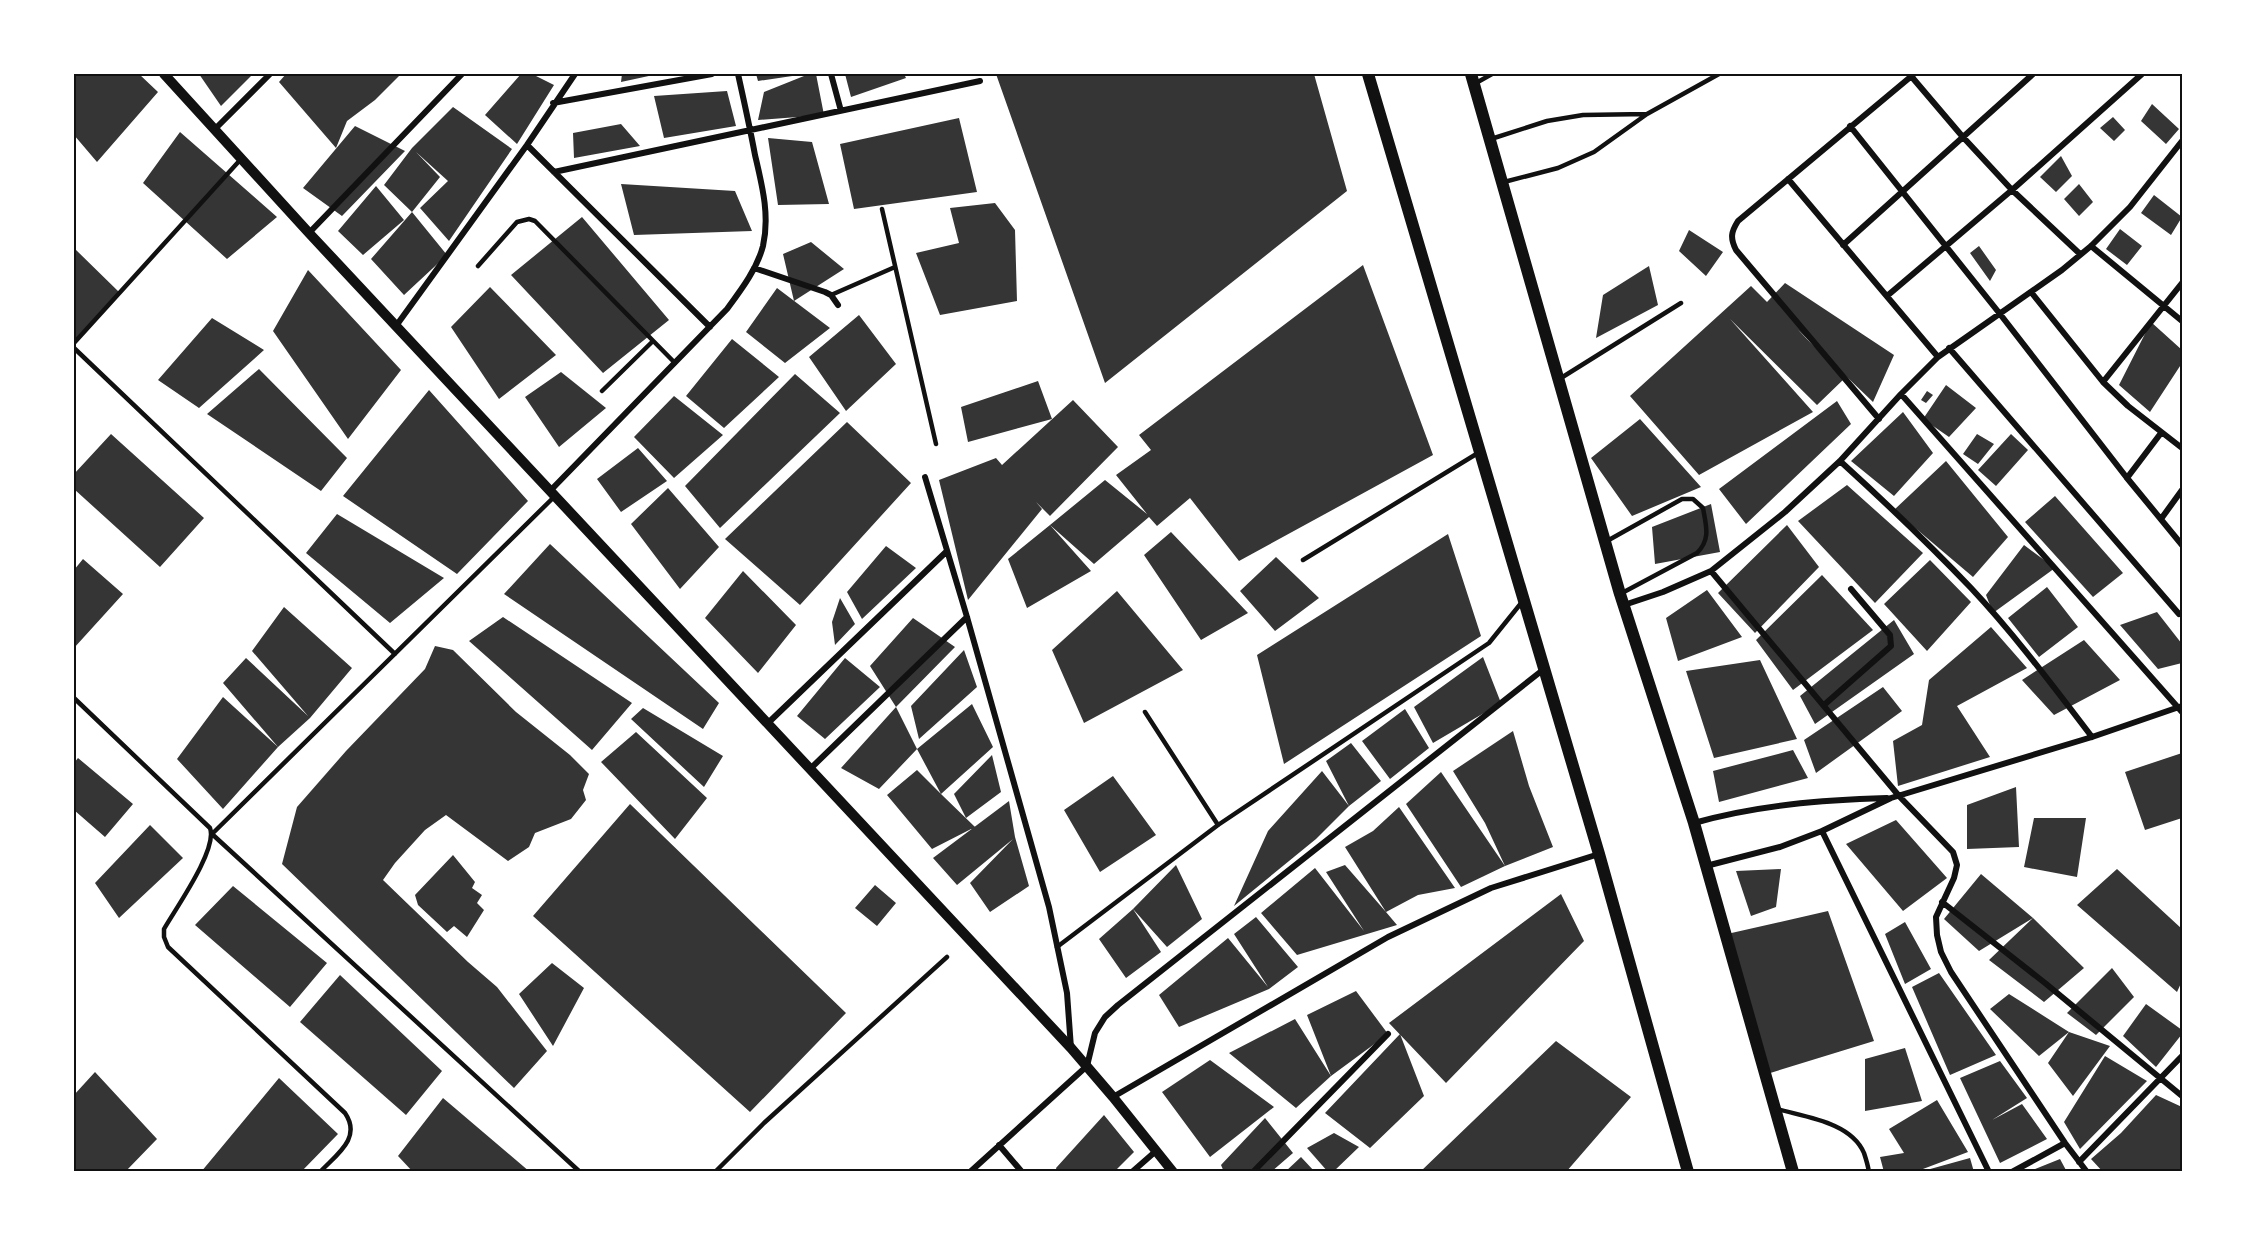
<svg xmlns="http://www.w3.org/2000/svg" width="2256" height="1245" font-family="'Varela Round',sans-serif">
<rect width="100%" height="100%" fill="#fff"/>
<!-- building -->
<path fill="#353535" d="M74,74H139L158,92L97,162L74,135Z
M199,74H253L221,106Z
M286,74H396L399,76L375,100L347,121L336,148L279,82Z
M521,74H532L554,85L517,144L485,115Z
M622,74H658L621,82Z
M756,74H799V75L758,81Z
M809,74H816L824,115L758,120L764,92Z
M845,74H904L906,78L851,97Z
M996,74H1314L1347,191L1105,383Z
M727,91L736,126L664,138L654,96Z
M2152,104L2179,129L2166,144L2141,121Z
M453,107L512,149L449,241L420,208L448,181L416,152L440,177L412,212L384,185L412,148Z
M2113,117L2125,130L2114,141L2100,128Z
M959,118L977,192L854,209L840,144Z
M621,124L640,146L574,158L573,133Z
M355,126L405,151L342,216L303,188Z
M180,132L277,217L227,259L143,183Z
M768,138L812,142L829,204L778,205Z
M2061,156L2072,176L2056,192L2040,177Z
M621,184L735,191L752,231L634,235Z
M2079,184L2093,202L2079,216L2064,199Z
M376,186L404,220L363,255L338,231Z
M2154,195L2182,217L2171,235L2141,213Z
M995,203L1015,230L1017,301L940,315L916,253L959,243L950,208Z
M412,212L447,255L404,295L371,259Z
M582,217L669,320L603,373L511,275Z
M2120,229L2142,246L2127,265L2106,249Z
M1689,230L1723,252L1706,276L1679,251Z
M811,242L844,269L794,301L783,254Z
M1979,246L1996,270L1990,281L1970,253Z
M74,248L120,293L74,343Z
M1363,265L1433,455L1239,561L1190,498L1157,526L1149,517L1094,564L1050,525L1091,571L1027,608L1008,559L1050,525L1105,480L1147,514L1116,475L1151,450L1139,435Z
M1649,266L1658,305L1596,338L1603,295Z
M308,270L401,370L348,439L273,331Z
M1785,283L1894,355L1873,402L1798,330L1845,378L1817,405L1730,319L1813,412L1699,475L1630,396L1751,286L1767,302Z
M490,287L556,355L499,399L451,327Z
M777,288L830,328L785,363L746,332Z
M859,315L896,364L846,411L809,357Z
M212,318L264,350L199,408L158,380Z
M2151,322L2182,350V363L2150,412L2119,385Z
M732,339L779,377L724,428L686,396Z
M259,369L347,458L321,491L207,414Z
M561,372L606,408L559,447L525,397Z
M795,374L840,413L720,528L685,486Z
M1038,381L1052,419L968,442L961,407Z
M1946,385L1976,408L1949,437L1923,419Z
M429,390L528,501L457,574L343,496Z
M1927,391L1933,395L1926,403L1921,400Z
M674,396L723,435L674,478L634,437Z
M1073,400L1118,447L1050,516L1036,502L1042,509L968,600L939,480L996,458L1002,465Z
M1837,401L1851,424L1746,524L1719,489Z
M1903,412L1933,453L1894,496L1851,461Z
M1640,419L1701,487L1632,516L1591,458Z
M847,422L911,483L800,605L725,539Z
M111,434L204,518L160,567L74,489V474Z
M1977,434L1994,444L1978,464L1963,454Z
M2011,434L2028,450L1996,486L1978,470Z
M638,448L667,481L621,512L597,479Z
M1946,461L2008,537L1973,577L1894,510Z
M1847,485L1923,553L1875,603L1798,521Z
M668,488L719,547L680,589L631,524Z
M2055,496L2123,573L2093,597L2025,522Z
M1711,504L1720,552L1655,564L1652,527Z
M337,514L444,578L390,623L306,553Z
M1787,525L1819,567L1755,633L1718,593Z
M1171,532L1248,613L1201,640L1144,555Z
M1448,534L1481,636L1284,764L1257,655Z
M550,544L719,703L703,729L504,594Z
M2024,545L2055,568L1993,613L1986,595Z
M886,546L916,568L862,619L847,592Z
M1276,557L1319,598L1275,631L1240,591Z
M83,559L123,594L74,648V570Z
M1930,560L1971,602L1927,651L1884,604Z
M743,571L796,625L758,673L705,618Z
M1822,575L1873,630L1793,690L1756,640Z
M2047,587L2078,627L2039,657L2008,618Z
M1707,590L1742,637L1678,661L1666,618Z
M1117,591L1183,670L1084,723L1052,650Z
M840,598L855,624L835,645L832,622Z
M284,607L352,668L310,718L278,747L223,809L177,759L223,697L278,747L223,683L246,658L308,716L252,651Z
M2157,612L2182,644V663L2158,669L2120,625Z
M503,617L632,703L592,750L469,641Z
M913,618L955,647L896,707L917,749L879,789L841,768L896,707L870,666Z
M1894,620L1914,654L1815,724L1800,696Z
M1991,627L2027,668L1957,706L1990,757L1898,786L1893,741L1922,725L1929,680Z
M2084,640L2120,680L2054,715L2022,680Z
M435,646L453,650L516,712L570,755L589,774L583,790L586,800L571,819L535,833L529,847L508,861L446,815L425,830L395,863L383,880L468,962L497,987L547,1051L514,1088L282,864L297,807L346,751L425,669Z
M964,650L977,687L919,739L911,706Z
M1483,657L1501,703L1433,743L1414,707Z
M845,658L880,687L825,739L797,716Z
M1760,660L1797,739L1714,758L1686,671Z
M1883,687L1902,711L1816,773L1804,740Z
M972,704L993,747L941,794L975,827L932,849L887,795L917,770L941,794L917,749Z
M643,708L723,756L704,787L631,719Z
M1405,709L1429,748L1390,779L1362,741Z
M1513,731L1529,786L1553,847L1505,866L1461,887L1406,804L1441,772L1505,866L1485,823L1453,771Z
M636,732L707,798L675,839L601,762Z
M1351,743L1381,781L1349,806L1316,839L1234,906L1268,831L1322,771L1349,806L1326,761Z
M1793,750L1808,778L1719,802L1713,771Z
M2182,753V818L2145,830L2125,772Z
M992,755L1001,792L966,818L954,794Z
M78,758L133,804L105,837L74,810V763Z
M1113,776L1156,835L1100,872L1064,810Z
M2016,787L2019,847L1967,849V805Z
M1009,801L1015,837L1029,886L990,912L970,883L1013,839L957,885L933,858Z
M630,804L846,1013L750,1112L533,916Z
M1399,807L1455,888L1418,895L1386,912L1397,925L1297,955L1261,913L1315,868L1364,931L1326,872L1345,865L1386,912L1345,847L1373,831Z
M2034,818H2086L2077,877L2024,867Z
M1896,820L1947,878L1903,911L1846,844Z
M150,825L183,858L119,918L95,883Z
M453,855L475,882L472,888L482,895L477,903L484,910L467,937L454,926L447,932L418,905L415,895Z
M1176,865L1202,919L1167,947L1133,909L1161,952L1126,978L1099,939L1133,909Z
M1781,869L1776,907L1751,916L1736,871Z
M2117,869L2182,929V981L2177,992L2077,905Z
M1981,874L2033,918L2084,968L2044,1002L1989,960L2033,918L1979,951L1944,919Z
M875,885L896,903L877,926L855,908Z
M233,886L327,963L290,1007L195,925Z
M1561,894L1584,941L1446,1083L1389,1023Z
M1828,911L1874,1041L1767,1074L1727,934Z
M1256,917L1298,967L1269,989L1179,1027L1159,995L1228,938L1268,987L1234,934Z
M1905,922L1931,969L1905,984L1885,934Z
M552,963L584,988L553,1046L519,994Z
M2112,968L2134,997L2096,1035L2067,1013Z
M1939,973L1996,1055L1950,1075L1912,987Z
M340,975L442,1071L406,1115L300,1022Z
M1356,991L1388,1034L1331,1076L1307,1015Z
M2009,994L2069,1032L2110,1046L2073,1096L2048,1063L2069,1032L2039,1056L1990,1009Z
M2146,1004L2182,1030V1034L2156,1067L2123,1036Z
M1295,1019L1331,1076L1296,1108L1229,1053Z
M1400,1034L1424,1096L1370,1148L1325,1113Z
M1556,1041L1631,1097L1566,1172H1420Z
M1905,1048L1922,1101L1865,1111V1059Z
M2105,1056L2147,1081L2080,1149L2064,1122Z
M1210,1060L1274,1107L1210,1157L1162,1092Z
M2000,1061L2027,1098L1992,1120L2022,1104L2047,1139L2000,1163L1960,1078Z
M95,1072L157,1139L125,1172H74V1095Z
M279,1078L338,1134L301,1172H201Z
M2156,1095L2182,1107V1169L2181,1172H2103L2091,1159L2121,1133Z
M443,1098L530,1172H413L398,1156Z
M1937,1100L1968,1152L1915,1172H1884L1880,1157L1904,1153L1889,1129Z
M1104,1115L1134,1152L1114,1172H1057L1056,1168Z
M1265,1118L1293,1153L1271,1172H1224L1221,1165Z
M1334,1133L1359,1147L1333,1172H1328L1307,1148Z
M1301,1157L1315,1172H1285Z
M1970,1158L1974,1172H1924L1923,1171Z
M2060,1159L2067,1172H2030V1171Z"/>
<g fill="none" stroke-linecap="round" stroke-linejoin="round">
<!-- service -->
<path stroke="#111" stroke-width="4.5" d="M1476,83L1492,74
M1491,139L1547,121L1583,115L1647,114
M1504,182L1558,168L1594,152L1647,114L1719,74
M882,209L936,444
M478,266L517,222L529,219L535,221L675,363
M831,295L895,267
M74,343L241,159
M74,348L395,654
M1561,378L1681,303
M602,391L653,341
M555,496L212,834L580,1172
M1607,541L1682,499H1693L1703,508C1706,526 1711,539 1697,553L1622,593
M1303,560L1478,453
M74,698L210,828C218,849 176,908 164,929V937L168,947L345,1113C362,1138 337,1154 320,1172
M1145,712L1218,825
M1057,947L1218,825L1489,643L1522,602
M1777,1109C1805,1117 1851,1122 1864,1153C1866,1159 1868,1166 1869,1172
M715,1172L764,1123L947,957"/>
<!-- minor -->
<path stroke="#111" stroke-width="6" d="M831,74L841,111
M1911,76L1962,136L2012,190L2080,254
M553,103L712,74
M1850,126L2000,314L2127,478L2182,545
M215,129L270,74
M527,145L710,327
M554,172L980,81
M1788,179L1938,357
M309,233L462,74
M1843,245L2033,74
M2091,246L2182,321
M754,268L825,292L831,295L838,305
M2031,292L2103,382L2128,406L2182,448
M1887,296L2012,190L2142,74
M396,326L527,145L575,74
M1949,348L2179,614
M2103,382L2182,283
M1901,394L2182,712
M1879,419L1736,250C1730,238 1731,232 1738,221L1914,74
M1840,461C1885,502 1929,544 1971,588C2015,635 2053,686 2092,737
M925,477L967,617L1049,907L1067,993L1071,1048
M2127,478L2161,433
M550,491L727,309C741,290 757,269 763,246C770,215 762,185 755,155C750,128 744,101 738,74
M2161,519L2182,490
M1711,571L1899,796L1953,852L1957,865L1954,878L1936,917L1937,935L1941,952L1951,972L2065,1143L2087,1172
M1624,605L1663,592L1711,571L1785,512L1840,461L1901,394L1938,357L2062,270L2091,246L2130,207L2182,141
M1824,705L1891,646L1890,635L1851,589
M767,724L947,551
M810,769L967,617
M1694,823C1757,805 1822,800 1887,798
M1822,831L1989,1172
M1706,866L1780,847L1822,831L1891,798L2092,737L2182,706
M1942,902L2045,983L2182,1096
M1113,1097L1388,937L1491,888L1599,854
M999,1145L1022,1172
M2079,1162L2182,1056
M970,1172L1087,1066L1095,1033L1105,1017L1118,1005L1544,669
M1132,1172L1156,1151
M1253,1172L1388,1034
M2012,1172L2065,1143"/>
<!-- tertiary -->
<path stroke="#111" stroke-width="10" d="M164,74L309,233L1071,1048L1113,1097L1173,1172"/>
<!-- secondary -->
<path stroke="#111" stroke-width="12" d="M1368,74L1599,854L1688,1172
M1471,74L1620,594L1694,823L1793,1172"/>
</g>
<!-- border -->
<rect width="2256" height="1245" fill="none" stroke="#ffffff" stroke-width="150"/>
<rect x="75" y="75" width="2106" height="1095" fill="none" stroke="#111" stroke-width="2"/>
</svg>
